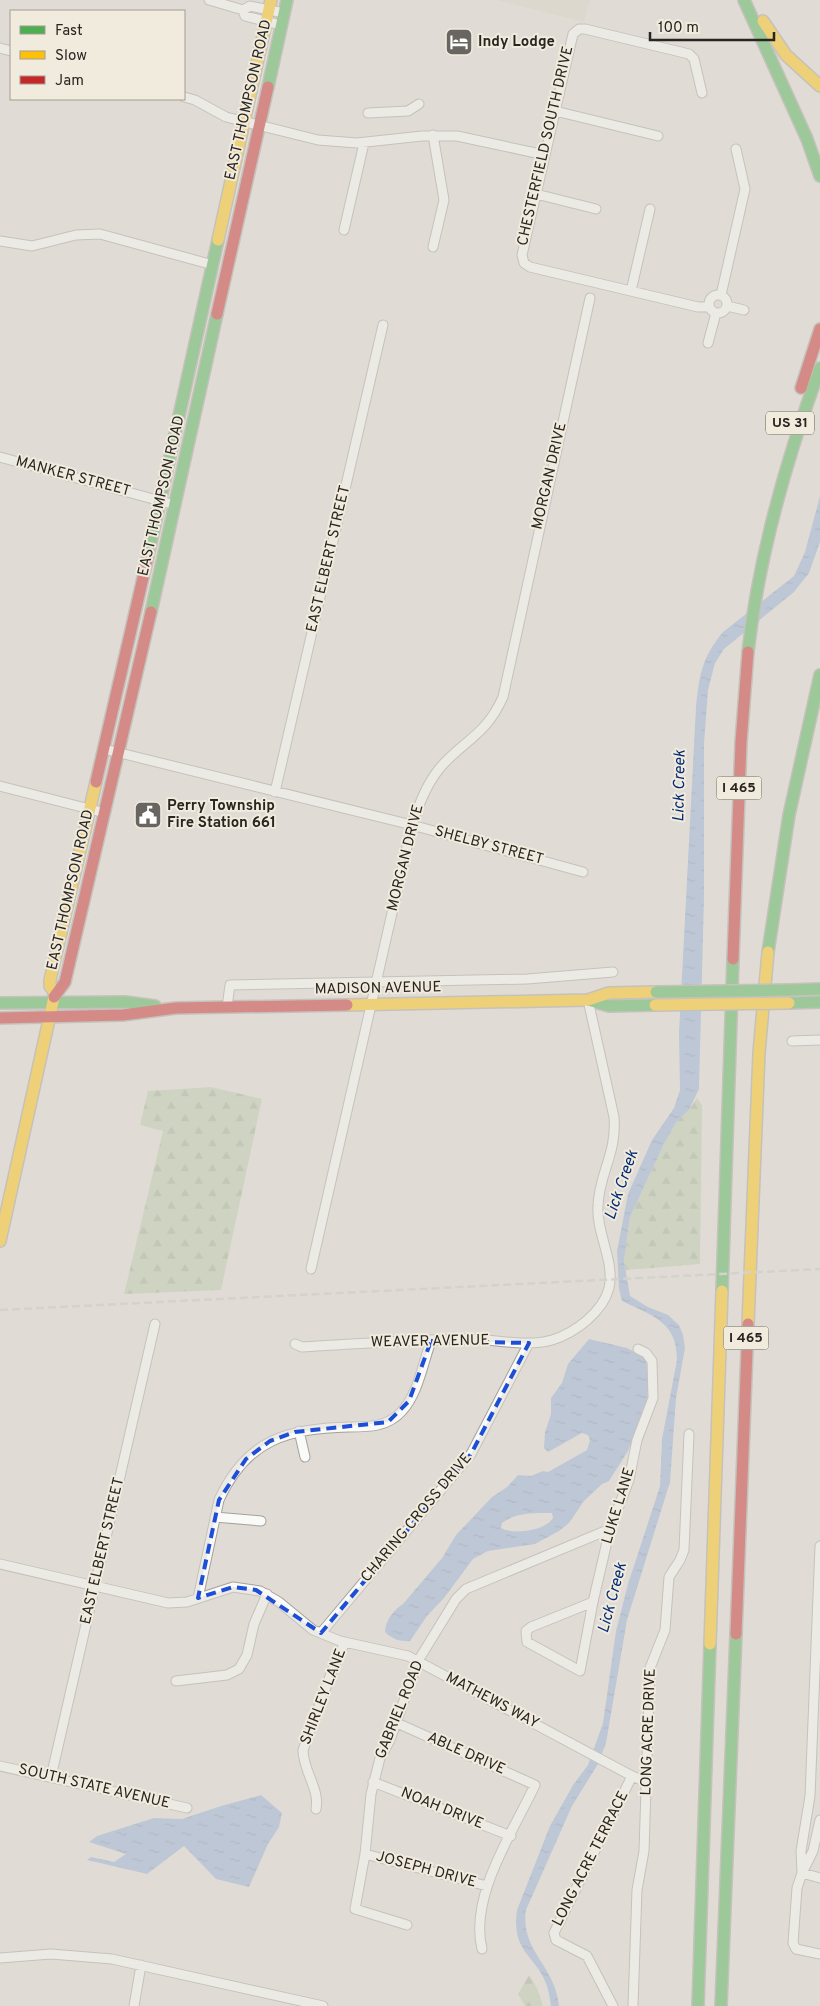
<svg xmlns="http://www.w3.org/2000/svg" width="820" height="2006" font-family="Overpass,sans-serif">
<defs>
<pattern id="forest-firs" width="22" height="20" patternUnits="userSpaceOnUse" patternTransform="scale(1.25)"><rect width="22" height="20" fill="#bbcaaa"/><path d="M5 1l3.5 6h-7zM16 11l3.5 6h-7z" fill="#a1ad92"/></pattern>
<pattern id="water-ripples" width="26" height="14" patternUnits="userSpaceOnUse" patternTransform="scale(1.25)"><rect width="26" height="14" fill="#95aed7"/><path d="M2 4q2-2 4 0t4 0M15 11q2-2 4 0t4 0" fill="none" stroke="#7a8dae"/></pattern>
</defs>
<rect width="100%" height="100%" fill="#e0dcd5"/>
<!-- built -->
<path fill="#d9d2c4" d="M496,0H590L584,22Z"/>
<!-- forest -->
<path fill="url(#forest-firs)" d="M211,1087L262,1099L221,1290L124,1294L163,1131L140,1125L148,1091Z
M697,1098L702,1105L700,1264L626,1270L624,1261L630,1217L663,1146L677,1121L689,1110Z
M529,1975L537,1988L543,2006H525L518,1994Z"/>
<!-- water -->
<path fill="url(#water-ripples)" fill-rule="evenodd" d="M820,496V542L809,573L794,592L724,649L715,663L708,690L704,744V898L699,1089L689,1110L677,1121L663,1146L630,1217L624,1261L630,1296L648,1307L668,1315L679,1325L683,1335L685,1348L676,1398L670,1482L627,1620L606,1743L598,1764L572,1806L526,1910C520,1951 555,1964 559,2006H551C550,2000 549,1992 547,1986C537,1955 511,1954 517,1910L550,1826L573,1785L588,1765L603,1723L616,1631L628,1584L660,1486L662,1439L677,1360C677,1321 652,1316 622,1301L619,1289L617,1251L628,1194L652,1140L674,1108L680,1090L679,1033L696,707C699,676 702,657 723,632L794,576L805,552Z
M589,1339L627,1348L644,1357L646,1362L649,1376L647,1403L628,1451L609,1481L602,1484L584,1501L569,1523L559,1531L535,1544L488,1551L473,1559L444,1598L427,1616L410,1641C400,1642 392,1639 385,1632C385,1621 394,1609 403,1604L442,1558L456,1535L492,1497L507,1487L518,1475L531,1476L543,1471L548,1472L587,1450L590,1440L588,1435L582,1433L548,1452L544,1448L545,1432L551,1414V1398L562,1383L568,1364ZM552,1513L553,1518C545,1531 513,1535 501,1528L502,1523C516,1512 535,1513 552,1513Z
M261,1795L282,1813L279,1827L268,1844L249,1887L216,1879L184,1846L147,1874L87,1860L91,1857L114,1862L126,1854L89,1842L97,1836L154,1818L182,1819L221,1806Z"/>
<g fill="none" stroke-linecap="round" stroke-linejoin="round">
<!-- street casing -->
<g stroke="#a4a19c" stroke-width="11">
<path id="street" d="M209,0L243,10L250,6L284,13
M243,10L245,16L281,25
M0,48L11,51
M702,93L694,59L689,54L585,29H579L573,34L522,255L524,263L530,267L698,307H709
M184,97L195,100L226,117L318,140L357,143L422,136H457L545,155
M555,111L658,136
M368,113L408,111L419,104
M536,194L596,209
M344,230L364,143
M0,241L32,246L76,235L100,234L213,265
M433,247L444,200L433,135
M631,291L650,209
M709 304a9 9 0 1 1 18 0a9 9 0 1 1-18 0Z
M721,295L745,189L736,149
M727,306L744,310
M708,343L716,313
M0,457L175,505
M104,749L412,825L583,872
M0,786L105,813
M275,792L383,325
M227,1007L230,985L527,979L613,972
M792,1041L820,1040
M311,1269L412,825C419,805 425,787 439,769C463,740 485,737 503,697L590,298
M295,1344L302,1347C359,1344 416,1339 473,1339C499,1340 527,1347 552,1340C575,1333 603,1312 609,1288C615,1261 596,1233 598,1206C599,1173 617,1154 614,1117L588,1000
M299,1431L305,1457
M215,1517L261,1521
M820,1546L810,1796L801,1851L802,1873L797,1888L793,1943L796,1949L820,1954
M0,1564L168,1603L187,1602L233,1587L260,1591L279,1602L313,1630L340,1641L408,1656L632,1776L646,1782
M198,1598L219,1500C247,1439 287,1429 349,1427C369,1427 388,1427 402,1411C418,1394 423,1363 431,1341
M593,1602L531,1627L526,1631L527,1642L580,1671L593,1602L610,1529L629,1480L637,1440L653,1398L652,1361L646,1353L638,1349
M321,1633L471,1454L529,1343
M176,1681L227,1675L239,1669L247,1655L254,1624L267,1594
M397,1723L535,1785C513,1832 469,1896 482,1949
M0,1766L187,1808
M51,1777L155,1324
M373,1782L511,1836
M316,1809C320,1789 303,1771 303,1750L332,1671L345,1642
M820,1820L813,1851L802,1873L820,1878
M365,1854L487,1886
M407,1925L355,1909L365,1854L371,1794L380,1758L390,1740L418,1661L456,1599L466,1589L610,1529
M0,1958L51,1954L112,1959L323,2006
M134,2006L141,1965
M613,2006L587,1956L556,1940L554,1933L632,1776
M633,2006L637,1890L644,1851L645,1820L650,1668L665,1630L669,1577L680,1560L684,1550L689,1434"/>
</g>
<!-- fast casing -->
<g stroke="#a4a19c" stroke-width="14">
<path id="fast" d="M744,0L807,139L820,176
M268,87L287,0
M148,556L218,240
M151,612L217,314
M748,652C759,554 786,460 820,368
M768,952L789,815L820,675
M789,990L820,989
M588,1000L609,1006L655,1005
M0,1003L125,1002L155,1006
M789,1003L820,1002
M722,1291L733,959
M698,2006L710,1644
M721,2006L736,1634"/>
</g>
<!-- slow casing -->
<g stroke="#a4a19c" stroke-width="14">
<path id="slow" d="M763,21L786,55L820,86
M218,240L271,0
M55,993L50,986V980L96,782
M347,1005L588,1000L609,993L656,992
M0,1241L54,997
M748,1324L759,1053L768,952
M710,1644L722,1291"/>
</g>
<!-- jam casing -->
<g stroke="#a4a19c" stroke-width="14">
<path id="jam" d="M217,314L268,87
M801,388L820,329
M96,782L148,556
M733,959L741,742L748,652
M54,997L65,982L151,612
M0,1018L123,1015L176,1008L347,1005
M736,1634L748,1324"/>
</g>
<!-- street -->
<use href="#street" stroke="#fafaf9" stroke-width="9"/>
<!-- fast -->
<use href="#fast" stroke="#4caf50" stroke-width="11"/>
<!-- slow -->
<use href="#slow" stroke="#ffc107" stroke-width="11"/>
<!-- jam -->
<use href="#jam" stroke="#c62828" stroke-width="11"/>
<!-- rail -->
<path stroke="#c6c5c3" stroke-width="2.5" stroke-dasharray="8 4" stroke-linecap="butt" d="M0,1310L820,1269"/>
<!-- fast-bridge casing -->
<g stroke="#a4a19c" stroke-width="14" stroke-linecap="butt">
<path id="fast-bridge" d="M656,992L789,990"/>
</g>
<!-- slow-bridge casing -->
<g stroke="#a4a19c" stroke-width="14" stroke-linecap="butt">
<path id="slow-bridge" d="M655,1005L789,1003"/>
</g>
<!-- fast-bridge -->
<use href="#fast-bridge" stroke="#4caf50" stroke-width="11"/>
<!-- slow-bridge -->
<use href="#slow-bridge" stroke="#ffc107" stroke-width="11"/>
</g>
<!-- marked area -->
<path d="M0 0H820V2006H0ZM431,1341L529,1343L471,1454L321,1633L256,1590L233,1587L198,1598L219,1500L246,1459L270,1441L295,1432L388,1422L409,1401Z" fill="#e0dcd5" fill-opacity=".55" fill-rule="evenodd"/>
<path fill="none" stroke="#1d4ed8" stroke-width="4" stroke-dasharray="10 6" stroke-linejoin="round" d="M431,1341L529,1343L471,1454L321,1633L256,1590L233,1587L198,1598L219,1500L246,1459L270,1441L295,1432L388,1422L409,1401Z"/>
<!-- icons -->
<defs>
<g id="hotel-square" transform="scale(1.4375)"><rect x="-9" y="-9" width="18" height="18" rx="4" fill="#696661" stroke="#f1ebde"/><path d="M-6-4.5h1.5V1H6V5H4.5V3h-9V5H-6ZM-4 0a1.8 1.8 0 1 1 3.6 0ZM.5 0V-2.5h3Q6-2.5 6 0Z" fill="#fff"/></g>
<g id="civic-square" transform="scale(1.4375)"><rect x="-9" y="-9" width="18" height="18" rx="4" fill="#696661" stroke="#f1ebde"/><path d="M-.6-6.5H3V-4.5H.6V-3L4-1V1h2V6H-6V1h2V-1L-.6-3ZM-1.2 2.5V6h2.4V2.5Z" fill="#fff"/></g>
</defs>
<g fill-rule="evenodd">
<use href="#hotel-square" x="459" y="42"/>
<use href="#civic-square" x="148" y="815"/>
</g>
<g text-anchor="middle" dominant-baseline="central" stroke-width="4" stroke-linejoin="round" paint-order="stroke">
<!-- shield labels -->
<g fill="#f1ebde" stroke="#65615a" stroke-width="1">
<rect x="766" y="411.5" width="48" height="23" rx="4"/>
<rect x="716.5" y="776.5" width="45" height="23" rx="4"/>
<rect x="723.5" y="1326.5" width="45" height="23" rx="4"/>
</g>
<g font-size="14" font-weight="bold" fill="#292622">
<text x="790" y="423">US 31</text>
<text x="739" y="788">I 465</text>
<text x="746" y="1338">I 465</text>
</g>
<!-- poi labels -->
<g font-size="15" font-weight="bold" fill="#292622" stroke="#f1ebde" text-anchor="start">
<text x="478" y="42">Indy Lodge</text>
<text x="167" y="806">Perry Township<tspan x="167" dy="17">Fire Station 661</tspan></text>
</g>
<!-- street labels -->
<g font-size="15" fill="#292622" stroke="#f1ebde">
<text transform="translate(249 100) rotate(-77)">EAST THOMPSON ROAD</text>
<text transform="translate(546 146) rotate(-77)">CHESTERFIELD SOUTH DRIVE</text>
<text transform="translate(550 476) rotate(-77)">MORGAN DRIVE</text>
<text transform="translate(73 477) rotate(15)">MANKER STREET</text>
<text transform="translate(162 496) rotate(-77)">EAST THOMPSON ROAD</text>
<text transform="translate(329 559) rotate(-77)">EAST ELBERT STREET</text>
<text transform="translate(489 846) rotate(15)">SHELBY STREET</text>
<text transform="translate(406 858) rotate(-76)">MORGAN DRIVE</text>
<text transform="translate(71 890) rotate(-77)">EAST THOMPSON ROAD</text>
<text transform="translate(378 989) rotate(-1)">MADISON AVENUE</text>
<text transform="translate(430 1342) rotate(-1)">WEAVER AVENUE</text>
<text transform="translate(619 1506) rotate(-73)">LUKE LANE</text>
<text transform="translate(417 1518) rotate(-50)">CHARING CROSS DRIVE</text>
<text transform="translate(103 1551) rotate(-77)">EAST ELBERT STREET</text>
<text transform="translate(324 1697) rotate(-69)">SHIRLEY LANE</text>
<text transform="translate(492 1701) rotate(28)">MATHEWS WAY</text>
<text transform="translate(400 1710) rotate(-68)">GABRIEL ROAD</text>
<text transform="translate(649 1732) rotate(-88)">LONG ACRE DRIVE</text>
<text transform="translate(466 1754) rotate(24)">ABLE DRIVE</text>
<text transform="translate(94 1787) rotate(13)">SOUTH STATE AVENUE</text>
<text transform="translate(442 1809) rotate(22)">NOAH DRIVE</text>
<text transform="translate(591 1859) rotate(-63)">LONG ACRE TERRACE</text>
<text transform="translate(426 1870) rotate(15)">JOSEPH DRIVE</text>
</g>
<!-- water labels -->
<g font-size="16" font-style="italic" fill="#032c75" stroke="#f1ebde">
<text transform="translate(680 786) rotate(-89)">Lick Creek</text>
<text transform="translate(622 1185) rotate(-71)">Lick Creek</text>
<text transform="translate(613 1598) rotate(-75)">Lick Creek</text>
</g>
</g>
<!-- legend -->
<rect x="10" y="10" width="175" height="90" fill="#f1ebde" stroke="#a19c93"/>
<rect x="20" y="26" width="25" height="8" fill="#4caf50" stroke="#a19c93"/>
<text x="55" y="35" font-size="15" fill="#292622">Fast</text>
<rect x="20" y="51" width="25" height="8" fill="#ffc107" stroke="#a19c93"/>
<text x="55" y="60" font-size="15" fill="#292622">Slow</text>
<rect x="20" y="76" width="25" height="8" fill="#c62828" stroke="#a19c93"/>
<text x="55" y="85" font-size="15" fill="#292622">Jam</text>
<!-- scale -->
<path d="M650 32v8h124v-8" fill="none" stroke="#292622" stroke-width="2.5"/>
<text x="658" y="32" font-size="15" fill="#292622" stroke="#f1ebde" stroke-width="4" paint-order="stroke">100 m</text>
</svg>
